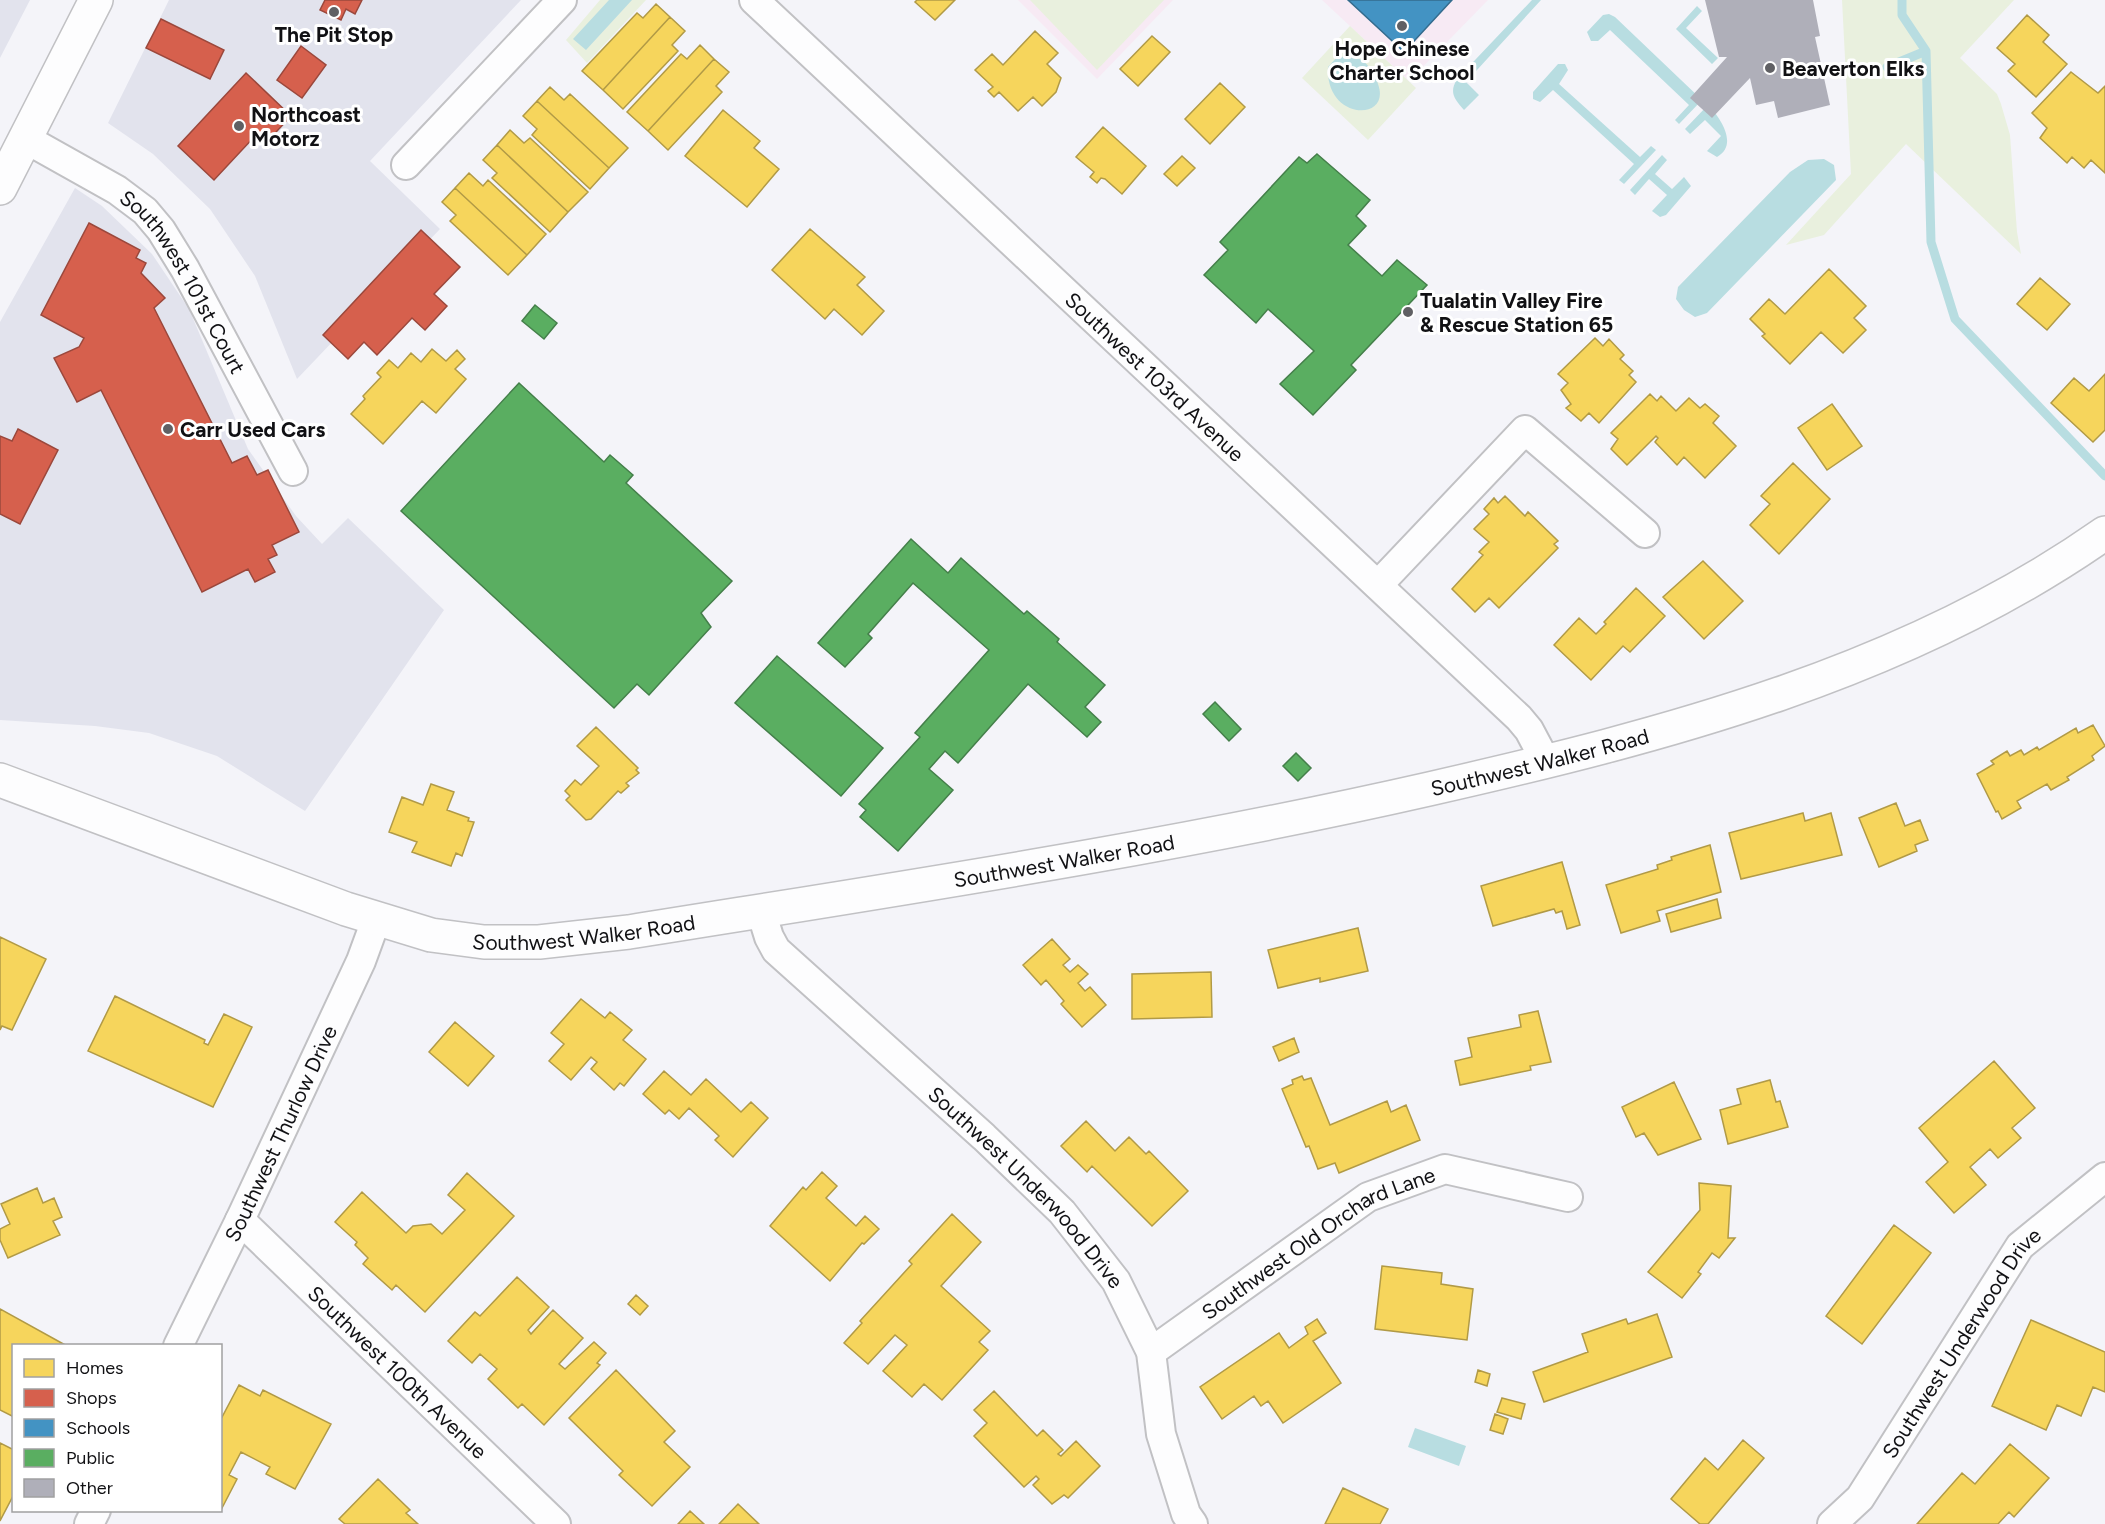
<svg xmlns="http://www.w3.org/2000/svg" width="2105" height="1524" font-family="Figtree,sans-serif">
<rect width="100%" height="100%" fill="#f4f4f9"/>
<!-- built -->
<path fill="#e2e3ed" d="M0,0H30L0,58Z
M169,0H521L370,161L440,229L297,379L255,276L210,209L153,154L108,123Z
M75,188L102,206L152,254L189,309L248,449L296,516L322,544L348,518L444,610L305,811L217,756L149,733L95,726L0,720V322Z"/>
<!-- education -->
<path fill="#f7eaf4" d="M1018,0H1173L1097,79Z
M1322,0H1488L1409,81Z"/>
<!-- green -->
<path fill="#e9f0de" d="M600,0H646L587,63L566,40Z
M1030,0H1164L1097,70Z
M1842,0H2014L1960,58L1997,94L2001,104L2010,135L2017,232L2021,254L1906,144L1824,235L1786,245L1851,174Z
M1350,26L1416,88L1368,140L1302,78Z"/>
<!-- water -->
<path fill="#b8dde1" d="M609,0H632L586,50L573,39Z
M1532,0H1541L1466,82L1479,95L1464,110C1454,98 1449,93 1457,79Z
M1697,6L1702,11L1686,28L1718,58L1712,64L1676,29Z
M1609,14L1615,17L1702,100L1679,124L1675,120L1689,105L1610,30L1598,41H1591L1587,32L1603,15Z
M1355,56C1368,63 1373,70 1378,84C1392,122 1325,121 1328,67L1337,57Z
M1558,64H1565L1568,70L1559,84L1640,157L1651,146L1656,150L1624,184L1619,180L1634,164L1553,90L1540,102L1533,99V92Z
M1708,105C1720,117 1739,145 1717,157L1707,151L1721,136L1705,120L1690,134L1685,129Z
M1662,155L1667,160L1655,174L1672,189L1684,177L1691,186L1666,215L1660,217L1652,211L1667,195L1649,179L1635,195L1630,190Z
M1824,159L1834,165L1836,180L1707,313L1695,317L1684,310L1676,299L1678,287L1790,172L1808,160Z
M1415,1428L1466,1446L1459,1466L1408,1447Z"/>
<!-- homes -->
<path fill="#f6d55c" stroke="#b19a46" stroke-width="1.5" d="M917,0H955L935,20L915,2Z
M656,4L670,17L603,90L582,71L637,13L643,18Z
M2027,15L2049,35L2043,42L2067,64L2036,97L2008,71L2015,64L1997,48Z
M670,17L685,31L672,45L678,51L623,109L603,90Z
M1035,31L1058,53L1047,64L1061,78L1056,92L1042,106L1033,97L1018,111L999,92L994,97L988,91L993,87L975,70L992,54L1003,65Z
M1152,36L1170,52L1138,86L1120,69Z
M700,45L714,59L648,131L627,112L681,54L687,59Z
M714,59L729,72L716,86L722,92L668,150L648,131Z
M2071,72L2098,93L2105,86V173L2091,160L2084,168L2072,157L2067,163L2040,138L2047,128L2032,113Z
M1220,83L1245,107L1210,144L1185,119Z
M550,87L564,100L570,94L628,148L609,168L537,101Z
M537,101L609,168L590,189L532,135L537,129L523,116Z
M723,110L760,141L754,148L779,169L747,207L685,156Z
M1103,127L1146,166L1122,194L1105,179L1101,178L1097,183L1090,177L1094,172L1076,157Z
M510,130L524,143L530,138L588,192L568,212L497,145Z
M497,145L568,212L550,232L492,178L497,173L483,160Z
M1182,156L1195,168L1177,186L1164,174Z
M469,173L483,186L488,180L546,234L527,255L455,188Z
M455,188L527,255L508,275L450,221L456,215L442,202Z
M810,229L865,277L857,285L884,311L862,335L834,309L825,319L772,270Z
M1829,269L1866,306L1854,318L1866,330L1843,353L1821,332L1790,364L1762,336L1765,334L1750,319L1769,299L1785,314Z
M2040,278L2070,304L2047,330L2017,304Z
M1595,338L1603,346L1609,339L1624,355L1620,359L1633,371L1629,375L1636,382L1599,423L1589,413L1581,421L1566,408L1571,404L1561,390L1568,383L1558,374Z
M432,349L446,361L457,350L465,359L455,369L466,379L436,413L422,401L383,444L351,414L365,399L363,396L381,377L377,373L389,360L398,368L411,353L421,362Z
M2105,374V430L2093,442L2051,403L2074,378L2089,391Z
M1650,394L1657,401L1661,396L1676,411L1689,398L1700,408L1705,404L1719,416L1713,423L1736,446L1705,478L1684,457L1677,465L1655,442L1658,438L1656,436L1627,465L1611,449L1618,439L1611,433Z
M1832,404L1862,446L1827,470L1798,428Z
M1793,463L1830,499L1779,554L1750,525L1770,504L1761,496Z
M1505,496L1525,516L1528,512L1558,541L1554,544L1558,548L1499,608L1489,598L1475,612L1452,589L1483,555L1479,552L1489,542L1474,529L1489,514L1484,509L1494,498L1498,503Z
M1703,561L1743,601L1704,639L1663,597Z
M1636,588L1665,616L1630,652L1623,646L1591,680L1554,645L1579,618L1596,634L1606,624L1604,622Z
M2093,725L2105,746L2092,756L2094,760L2067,777L2069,780L2051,790L2047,784L2017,801L2021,808L2002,819L1998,811L1996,812L1977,774L1994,764L1991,761L2007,751L2010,756L2021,750L2024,755L2037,747L2039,750L2076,728L2078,733Z
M596,727L638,768L636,770L639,773L626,783L629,786L621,793L618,791L591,819L586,820L566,800L570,796L565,791L575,780L581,785L599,766L577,746Z
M431,784L454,792L447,810L469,818L468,821L474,822L462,856L456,853L451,866L412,852L417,842L389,832L402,797L423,805Z
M1896,803L1905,826L1920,820L1928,840L1915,845L1917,851L1879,867L1859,818Z
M1803,813L1805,821L1831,813L1842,855L1741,879L1729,833Z
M1710,845L1721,892L1657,911L1660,921L1621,933L1606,885L1658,869L1657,865L1672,860L1671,857Z
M1562,862L1580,925L1567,929L1562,911L1556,913L1554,909L1493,926L1481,886Z
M1717,899L1721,918L1671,932L1666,914Z
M1358,928L1368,971L1320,982V978L1278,988L1268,950Z
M0,937L46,959L12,1030L2,1026L0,1030Z
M1052,939L1070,959L1063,965L1070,972L1078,965L1088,974L1078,983L1085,991L1090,987L1106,1005L1082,1027L1061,1004L1064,1001L1046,980L1041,985L1023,965Z
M1211,972L1212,1017L1132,1019V974Z
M115,996L205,1040L204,1043L208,1045L224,1014L252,1027L213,1107L88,1051Z
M581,999L605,1018L610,1012L632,1030L623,1040L646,1059L624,1086L620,1083L614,1090L591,1069L597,1062L591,1057L571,1080L549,1061L564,1044L551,1033Z
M1538,1011L1551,1062L1530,1066L1531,1070L1460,1085L1455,1061L1472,1057L1468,1038L1521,1027L1519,1015Z
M455,1022L494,1056L468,1086L429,1052Z
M1294,1038L1299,1052L1279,1061L1273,1047Z
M1994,1061L2035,1108L2012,1128L2021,1138L1998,1158L1990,1149L1970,1167L1986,1185L1954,1213L1926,1182L1948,1162L1919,1128Z
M664,1071L691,1095L706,1079L741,1112L751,1102L768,1118L733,1157L715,1140L719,1136L689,1108L679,1119L669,1110L665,1114L643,1094Z
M1302,1076L1304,1080L1311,1078L1330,1125L1387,1101L1391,1112L1406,1105L1420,1140L1339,1173L1335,1163L1318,1169L1309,1146L1306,1147L1282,1089L1293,1084L1292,1080Z
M1770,1080L1776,1102L1780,1101L1788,1127L1728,1144L1720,1110L1741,1104L1737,1089Z
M1674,1082L1701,1139L1658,1155L1644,1133L1636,1137L1622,1107Z
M1086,1121L1115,1151L1129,1137L1146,1154L1149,1151L1188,1191L1152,1226L1092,1166L1087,1172L1061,1146Z
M822,1172L837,1186L826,1198L856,1226L865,1216L879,1229L864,1244L862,1243L830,1281L770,1226L803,1187L806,1190Z
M467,1173L514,1216L425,1312L396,1285L392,1290L363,1264L368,1258L355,1245L357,1242L335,1222L362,1192L406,1233L413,1226L431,1224L442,1234L465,1210L448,1195Z
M1699,1183L1731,1186L1728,1238H1735L1719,1258L1712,1253L1698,1272L1701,1274L1682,1298L1648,1272L1700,1210Z
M37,1188L43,1203L54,1198L62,1217L53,1221L60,1235L8,1258L0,1240V1229L10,1224L1,1204Z
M952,1214L981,1242L941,1286L990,1331L979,1342L988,1350L942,1400L924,1384L912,1397L883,1371L907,1345L895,1335L868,1364L844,1343L862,1323L860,1321L912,1264L909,1261Z
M1894,1225L1931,1253L1862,1344L1826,1316Z
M1382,1266L1442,1273L1441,1284L1473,1289L1467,1340L1375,1329Z
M517,1277L549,1307L528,1330L531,1334L553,1310L583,1338L559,1364L565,1369L594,1342L606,1353L597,1363L600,1365L544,1425L522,1404L518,1408L488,1379L497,1369L480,1354L472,1363L448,1341L475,1312L480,1316Z
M636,1295L648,1306L640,1315L628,1304Z
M0,1309L67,1346H14V1417L0,1410Z
M1657,1314L1672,1357L1544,1402L1533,1372L1588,1352L1582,1334L1626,1319L1628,1324Z
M1317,1319L1326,1333L1313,1341L1341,1383L1283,1423L1268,1401L1261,1406L1254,1396L1222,1419L1200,1387L1279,1333L1289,1348L1308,1334L1305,1327Z
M2031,1320L2105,1352V1392L2093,1387L2081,1416L2057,1405L2046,1430L1992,1406Z
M616,1370L675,1431L664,1442L690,1467L652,1506L619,1475L623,1471L569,1418Z
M1478,1370L1490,1374L1487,1386L1475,1382Z
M239,1385L260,1396L263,1390L331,1424L295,1489L266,1474L270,1467L241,1452L229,1475L237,1479L221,1510L220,1421Z
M994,1391L1037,1436L1043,1430L1063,1450L1058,1454L1061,1456L1076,1441L1100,1466L1068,1498L1064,1495L1052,1504L1033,1485L1039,1479L1036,1476L1024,1487L974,1436L987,1423L974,1410Z
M1502,1398L1525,1404L1521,1419L1497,1412Z
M1495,1414L1508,1419L1503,1434L1490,1430Z
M1743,1440L1764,1458L1708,1524H1700L1671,1499L1705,1458L1718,1470Z
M0,1443L14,1450V1494L0,1521Z
M2010,1444L2049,1478L2014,1517L2009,1512L1998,1524H1917L1962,1473L1975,1484Z
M378,1479L410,1510L406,1513L418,1524H345L339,1519Z
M1343,1488L1388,1509L1380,1524H1325Z
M738,1504L759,1524H719Z
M690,1511L704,1524H678Z"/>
<!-- shops -->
<path fill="#d6604d" stroke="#9b483c" stroke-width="1.5" d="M325,0H362L355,14L346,9L341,20L320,10Z
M161,19L224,50L210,79L146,48Z
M301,46L326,65L302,98L277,80Z
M246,73L291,116L264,145L255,136L214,180L178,146Z
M89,223L140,250L136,258L146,263L141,273L165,298L154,308L232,463L247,456L257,475L268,470L299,532L272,545L277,555L268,559L275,572L255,582L248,569L202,592L101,390L77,402L54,358L79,347L84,338L41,315Z
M421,230L460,267L434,294L447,306L425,330L412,318L377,355L364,342L348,359L323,335Z
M18,429L58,450L20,524L0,514V436L12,441Z"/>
<!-- schools -->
<path fill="#4393c3" stroke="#346c8e" stroke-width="1.5" d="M1348,0H1452L1404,52Z"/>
<!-- public -->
<path fill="#5aae61" stroke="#447f4a" stroke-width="1.5" d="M1317,154L1370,200L1356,216L1366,226L1348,245L1382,276L1397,260L1427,285L1351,365L1356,370L1313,415L1280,384L1314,351L1268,309L1256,323L1204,275L1228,250L1220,242L1299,157L1307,163Z
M535,305L557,323L544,339L522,321Z
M519,383L604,462L610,455L633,475L626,483L732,581L701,613L711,627L649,695L637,684L614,708L401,511Z
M911,539L948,573L961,558L1024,614L1027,611L1059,639L1057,642L1105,685L1085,707L1101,722L1087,737L1028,684L958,763L945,751L929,769L953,790L898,851L860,817L866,810L859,804L920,737L915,733L989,650L913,583L868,634L872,638L845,667L818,643Z
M777,656L883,748L841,796L735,703Z
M1215,702L1241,729L1229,741L1203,714Z
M1296,753L1311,768L1298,781L1283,766Z"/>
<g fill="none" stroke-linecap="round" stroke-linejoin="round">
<!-- stream -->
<path stroke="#b8dde1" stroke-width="9" d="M1902,0V15L1926,51L1931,242L1955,319L2105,476
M1887,67L1926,51"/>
</g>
<!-- building -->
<path fill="#afafb9" d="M1705,0H1813L1820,36L1815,37L1830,105L1778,118L1774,101L1756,105L1750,78L1712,118L1690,98L1727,57H1719Z"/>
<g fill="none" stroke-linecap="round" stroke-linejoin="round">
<!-- street casing -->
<g stroke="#c1c1c4" stroke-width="32">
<g id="street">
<path id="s1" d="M754,0L1519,718L1529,730L1546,762"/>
<path id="s2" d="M26,139L117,190L145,211L161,230L185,269L293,471"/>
<path d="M406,165L562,0"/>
<path d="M1378,585L1525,430L1645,533"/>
<path id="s3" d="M761,911L769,937L776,950L984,1137L1062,1212L1116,1281L1151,1352L1161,1434L1186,1514L1193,1524"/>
<path id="s4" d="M240,1220L556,1524"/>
<path id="s5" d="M178,1346L240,1220L361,961L376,920"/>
<path id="s6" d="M1151,1352L1368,1197L1445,1169L1568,1197"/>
<path d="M89,1524L96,1510"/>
<path id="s7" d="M1832,1524L1860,1498L2020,1246L2105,1177"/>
</g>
</g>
<!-- secondary casing -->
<g stroke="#c1c1c4" stroke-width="36">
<g id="secondary">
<path d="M0,188L96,0"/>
<path id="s8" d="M0,780L346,909L431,935L484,942H539L629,932C896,889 1165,849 1429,789C1663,736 1906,673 2105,533"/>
</g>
</g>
<!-- street -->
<use href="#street" stroke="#fdfdfe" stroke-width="28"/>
<!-- secondary -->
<use href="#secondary" stroke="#fdfdfe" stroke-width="33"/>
</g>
<!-- markers -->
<g fill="#606064" stroke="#fff" stroke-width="2">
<circle cx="334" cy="12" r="6"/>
<circle cx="1402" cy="26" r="6"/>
<circle cx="1770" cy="68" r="6"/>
<circle cx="239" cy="126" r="6"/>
<circle cx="1408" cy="312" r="6"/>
<circle cx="168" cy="429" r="6"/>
</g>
<g text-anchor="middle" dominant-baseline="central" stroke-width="6" stroke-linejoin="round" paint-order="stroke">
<!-- poi labels -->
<g font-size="21" font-weight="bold" fill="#111114" stroke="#fff" text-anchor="start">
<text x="334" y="34" text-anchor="middle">The Pit Stop</text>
<text x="1402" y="48" text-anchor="middle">Hope Chinese<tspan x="1402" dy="24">Charter School</tspan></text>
<text x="1782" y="68">Beaverton Elks</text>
<text x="251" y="114">Northcoast<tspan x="251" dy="24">Motorz</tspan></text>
<text x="1420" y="300">Tualatin Valley Fire<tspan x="1420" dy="24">&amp; Rescue Station 65</tspan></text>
<text x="180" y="429">Carr Used Cars</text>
</g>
<!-- street labels -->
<g font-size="21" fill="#111114" stroke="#fff">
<text stroke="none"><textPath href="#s2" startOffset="219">Southwest 101st Court</textPath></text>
<text stroke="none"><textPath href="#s1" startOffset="550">Southwest 103rd Avenue</textPath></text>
<text stroke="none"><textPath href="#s8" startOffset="1584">Southwest Walker Road</textPath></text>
<text stroke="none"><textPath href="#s8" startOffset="1098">Southwest Walker Road</textPath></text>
<text stroke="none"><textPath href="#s8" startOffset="612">Southwest Walker Road</textPath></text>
<text stroke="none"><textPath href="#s5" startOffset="236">Southwest Thurlow Drive</textPath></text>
<text stroke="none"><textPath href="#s3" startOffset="387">Southwest Underwood Drive</textPath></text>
<text stroke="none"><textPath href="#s6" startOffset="201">Southwest Old Orchard Lane</textPath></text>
<text stroke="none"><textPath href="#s7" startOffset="224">Southwest Underwood Drive</textPath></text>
<text stroke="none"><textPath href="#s4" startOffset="219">Southwest 100th Avenue</textPath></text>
</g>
</g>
<!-- legend -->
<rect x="12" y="1344" width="210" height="168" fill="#ffffff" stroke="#a0a0a1" stroke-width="1.5"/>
<rect x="24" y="1359" width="30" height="18" fill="#f6d55c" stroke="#a0a0a1" stroke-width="1.5"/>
<text x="66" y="1374" font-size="18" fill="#111114">Homes</text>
<rect x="24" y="1389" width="30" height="18" fill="#d6604d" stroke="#a0a0a1" stroke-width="1.5"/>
<text x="66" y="1404" font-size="18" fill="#111114">Shops</text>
<rect x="24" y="1419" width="30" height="18" fill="#4393c3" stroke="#a0a0a1" stroke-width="1.5"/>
<text x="66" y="1434" font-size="18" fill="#111114">Schools</text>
<rect x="24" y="1449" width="30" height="18" fill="#5aae61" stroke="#a0a0a1" stroke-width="1.5"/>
<text x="66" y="1464" font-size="18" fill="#111114">Public</text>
<rect x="24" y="1479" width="30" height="18" fill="#afafb9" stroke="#a0a0a1" stroke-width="1.5"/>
<text x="66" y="1494" font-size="18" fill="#111114">Other</text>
</svg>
